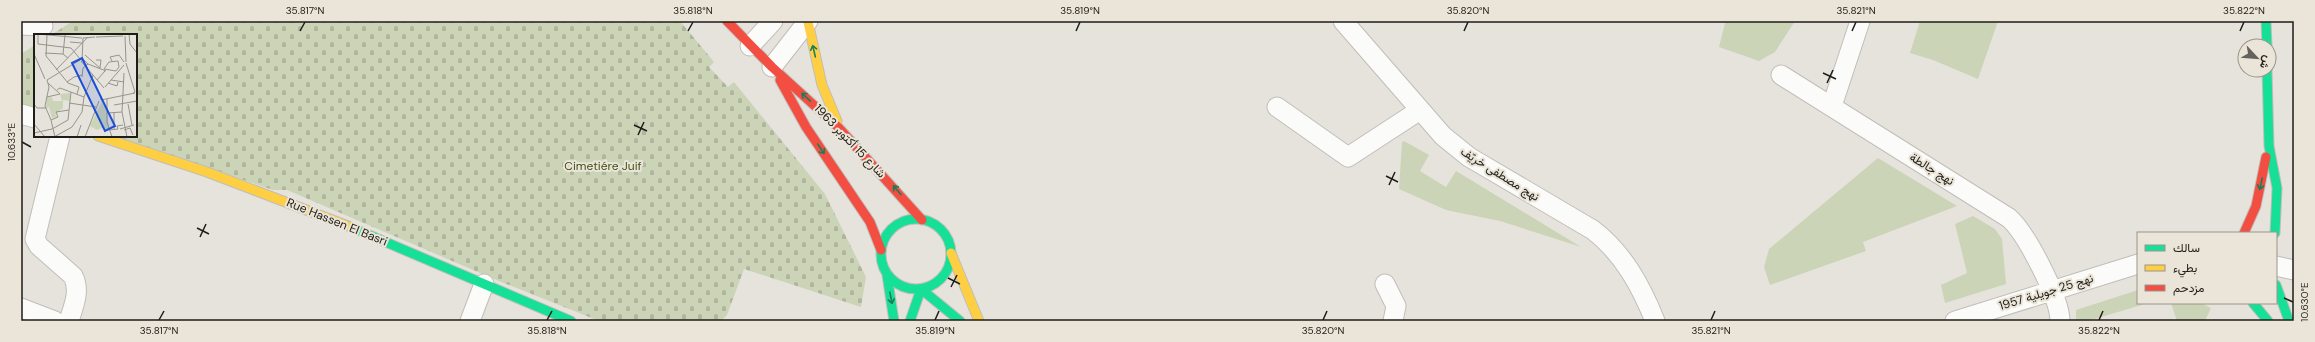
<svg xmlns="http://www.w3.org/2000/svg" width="2315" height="342" font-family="'DM Sans',Vazirmatn,sans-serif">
<defs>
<pattern id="cemetery-stones" width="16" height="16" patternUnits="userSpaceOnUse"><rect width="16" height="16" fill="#ccd4b7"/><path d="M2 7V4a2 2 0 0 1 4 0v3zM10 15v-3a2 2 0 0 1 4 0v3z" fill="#afb69d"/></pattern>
</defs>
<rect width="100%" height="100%" fill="#e6e3dc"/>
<!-- green -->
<path fill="#ccd4b7" d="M1720,21H1795L1775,52L1759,61L1719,47L1725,23Z
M1920,21H1998L1978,79L1933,60L1910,53Z
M1404,141L1429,155L1420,171L1446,187L1456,171L1581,247L1500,221L1446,210L1399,189L1402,142Z
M1878,158L1957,206L1863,242L1866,251L1770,285L1764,267L1769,249Z
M1973,216L1995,229L2002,239L2006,284L1945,303L1941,285L1967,273L1955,224Z
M2138,290V303H2148L2088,321H2076V310Z
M2171,303H2201L2211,308L2205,321H2177Z"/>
<!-- cemetery -->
<path fill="url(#cemetery-stones)" d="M73,21H680L714,62L709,67L728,87L734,82L825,194L866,277L861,307L744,269L727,315L721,321H599L494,279L287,190H273L114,136H136V35H51Z
M35,45V109L21,104V54Z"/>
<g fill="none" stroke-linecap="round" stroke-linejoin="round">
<!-- street casing -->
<g stroke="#c1beb9" stroke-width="21">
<path id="street" d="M1343,21L1443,136L1469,157L1593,230C1623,253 1641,286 1655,321
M21,25L43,26
M750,46L773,21
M772,67L808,21
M1781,75L2009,218C2026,233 2060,298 2060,321
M1832,106L1860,21
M1277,107L1348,157L1420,110
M21,114L35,118
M60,136L35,239L39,246L73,276C81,291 73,307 69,321
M2276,266L2294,270
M1385,284L1396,306L1393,321
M21,308L55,321
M470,321L484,284
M1955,321L2138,264"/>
</g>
<!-- fast casing -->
<g stroke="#c1beb9" stroke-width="11">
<path id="fast" d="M2266,21L2267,46
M2267,70L2269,146L2277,188L2275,233
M881 254a35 35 0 1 1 70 0a35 35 0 1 1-70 0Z
M348,226L571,321
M887,275L894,321
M2276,285L2289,321
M921,289L960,321
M2253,303L2268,321
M910,321L921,289"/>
</g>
<!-- slow casing -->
<g stroke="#c1beb9" stroke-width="11">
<path id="slow" d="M808,22L822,85L837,121
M98,136L207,172L348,226
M951,253L979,321"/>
</g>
<!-- jam casing -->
<g stroke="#c1beb9" stroke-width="11">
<path id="jam" d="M727,21L772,67L839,128L922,220
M780,80L806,127L870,222L881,250
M2244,233L2256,206L2266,157"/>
</g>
<!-- street -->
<use href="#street" stroke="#fbfbfa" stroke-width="19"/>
<!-- fast -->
<use href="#fast" stroke="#16e098" stroke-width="9"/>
<!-- slow -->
<use href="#slow" stroke="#ffcf43" stroke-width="9"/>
<!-- jam -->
<use href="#jam" stroke="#f24e42" stroke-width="9"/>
</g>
<!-- one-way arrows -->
<defs><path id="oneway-shaft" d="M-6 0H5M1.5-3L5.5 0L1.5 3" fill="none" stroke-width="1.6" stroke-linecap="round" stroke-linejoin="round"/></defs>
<g stroke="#1a7e58">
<use href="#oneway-shaft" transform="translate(814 51) rotate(-103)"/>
<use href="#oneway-shaft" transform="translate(806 97) rotate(-137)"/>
<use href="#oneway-shaft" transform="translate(821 149) rotate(56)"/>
<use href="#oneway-shaft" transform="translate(2261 184) rotate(102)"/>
<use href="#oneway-shaft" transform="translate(897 190) rotate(-131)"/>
<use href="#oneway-shaft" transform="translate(891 298) rotate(79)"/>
</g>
<!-- ticks -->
<path fill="none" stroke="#1f1d18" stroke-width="1.5" d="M300,31L305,22M688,31L693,22M1076,31L1080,22M1464,31L1468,22M1852,31L1856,22M2240,31L2244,22M1823,73L1836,79M1827,83L1833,70M634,125L647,131M638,135L644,122M22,142L31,147M1386,176L1398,182M1389,185L1395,172M197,228L209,234M200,237L206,224M948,278L960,284M951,287L957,275M2284,298L2293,302M159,320L164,311M547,320L552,311M935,320L939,311M1323,320L1327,311M1711,320L1715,311M2099,320L2103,311"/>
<g text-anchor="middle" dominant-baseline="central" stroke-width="4" stroke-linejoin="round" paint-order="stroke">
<!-- street labels -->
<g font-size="12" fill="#1f1d18" stroke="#eae5d8">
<text transform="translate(850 141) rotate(46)">شارع 15 أكتوبر 1963</text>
<text transform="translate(1932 169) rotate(32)">نهج جالطة</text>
<text transform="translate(1500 174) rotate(32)">نهج مصطفى خريّف</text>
<text transform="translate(337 222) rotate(22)">Rue Hassen El Basri</text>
<text transform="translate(2046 292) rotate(-17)">نهج 25 جويلية 1957</text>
</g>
<!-- park labels -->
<g font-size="12" fill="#415218" stroke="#eae5d8">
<text x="603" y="166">Cimetiére Juif</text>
</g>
</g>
<!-- overview -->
<g transform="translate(34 34)">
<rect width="103" height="103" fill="#e6e3dc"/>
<path d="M36,59V67L29,66V74L21,80L23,83L18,84L15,73L12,74L13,64L18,63L19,67H28L26,60Z" fill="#ccd4b7"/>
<path d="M68,67L69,71H72L75,96L68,94L63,96L56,92Z" fill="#ccd4b7"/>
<path fill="none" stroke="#96948e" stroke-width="1" d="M3,0L48,4M4,0V10L37,14L47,26M62,0H79M95,0L96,10L103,19M13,1L12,22L34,49L45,53L43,60M91,2L92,28M62,3L89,2M49,4L61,3M36,8L48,9M11,19L29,20L34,24M0,20L11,45M29,20L31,1M51,21L66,34L67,26H62M48,24L54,30L72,37M47,27L70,54M48,27L49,4M78,27L76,23L85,21L90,28M84,27L85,33L82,37L70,35L75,28ZM92,29L101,58L99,59M22,36L54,3M90,39L88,78L93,103M48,43L49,34L54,30M13,46L15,53L11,72L17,86L21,103M13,46L46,26M63,46L71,37M77,46L90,48M33,48L40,43L48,41M74,49L83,52L84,48M71,53L90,31M23,56L26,54L50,63M67,62V66L101,59M13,63L26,60L14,49M73,65V88L78,103M35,69L62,73M0,70L3,74H12M94,70L98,91M80,71L103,67M80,78V96M73,79L88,78M17,86L24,83L22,78L35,76M0,90L11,103M86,95L100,91M75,96L84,95L83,92L89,91M90,96L96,94L99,101M0,99L18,95L34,86L37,58M20,103L38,93L48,78L50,63L59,41M43,103L47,91M51,103L65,67"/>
<path fill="#1d4ed8" fill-opacity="0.15" stroke="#1d4ed8" stroke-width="2" d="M48,24L81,92L71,97L38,29Z"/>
<rect width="103" height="103" fill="none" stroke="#1f1d18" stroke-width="2"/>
</g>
<!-- border -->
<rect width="2315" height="342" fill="none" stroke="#eae5d8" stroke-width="44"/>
<!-- legend -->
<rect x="2137" y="232" width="140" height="72" fill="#eae5d8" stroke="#99958b"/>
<rect x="2145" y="245" width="20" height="6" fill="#16e098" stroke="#99958b"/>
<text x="2173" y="252" font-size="12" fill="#1f1d18">سالك</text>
<rect x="2145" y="265" width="20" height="6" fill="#ffcf43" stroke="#99958b"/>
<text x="2173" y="272" font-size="12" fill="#1f1d18">بطيء</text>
<rect x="2145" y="285" width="20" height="6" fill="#f24e42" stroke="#99958b"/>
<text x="2173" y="292" font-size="12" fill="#1f1d18">مزدحم</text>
<!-- north arrow -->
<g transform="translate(2257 58) rotate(116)"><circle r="19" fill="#eae5d8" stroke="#99958b"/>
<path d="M0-3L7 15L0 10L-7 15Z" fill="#65625d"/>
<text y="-6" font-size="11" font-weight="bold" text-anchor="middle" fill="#1f1d18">ش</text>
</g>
<rect x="22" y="22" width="2271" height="298" fill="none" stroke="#1f1d18" stroke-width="1.5"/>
<g font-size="10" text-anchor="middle" fill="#1f1d18">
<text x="305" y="14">35.817°N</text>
<text x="693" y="14">35.818°N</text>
<text x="1080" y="14">35.819°N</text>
<text x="1468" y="14">35.820°N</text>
<text x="1856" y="14">35.821°N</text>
<text x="2244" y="14">35.822°N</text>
<text transform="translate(11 142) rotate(-90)" y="4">10.633°E</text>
<text transform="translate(2304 302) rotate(-90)" y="4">10.630°E</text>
<text x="159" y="334">35.817°N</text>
<text x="547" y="334">35.818°N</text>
<text x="935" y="334">35.819°N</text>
<text x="1323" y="334">35.820°N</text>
<text x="1711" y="334">35.821°N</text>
<text x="2099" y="334">35.822°N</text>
</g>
</svg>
